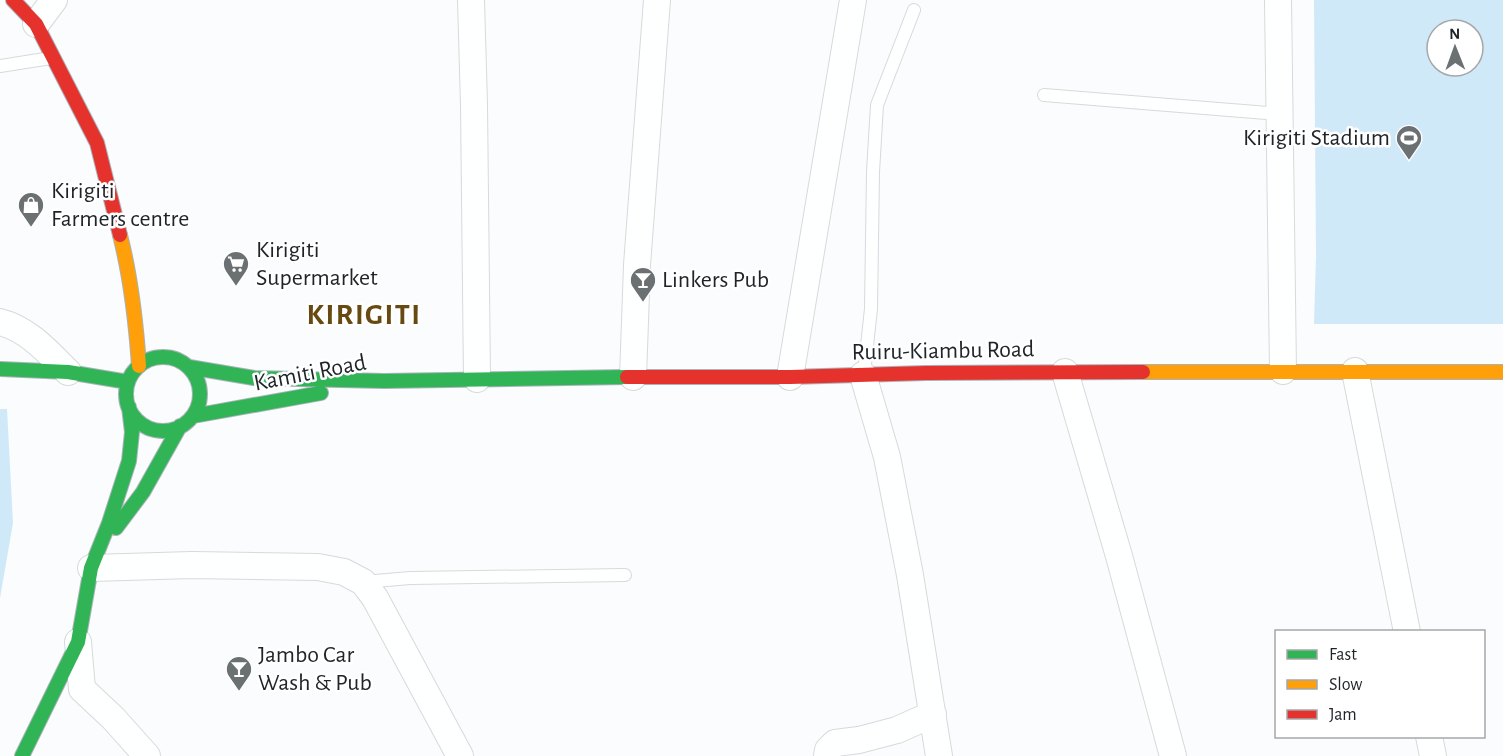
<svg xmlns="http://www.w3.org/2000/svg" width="1503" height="756" font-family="'Alegreya Sans',sans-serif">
<rect width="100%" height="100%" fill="#fafcfd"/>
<!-- green -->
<path fill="#cfe9f9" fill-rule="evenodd" d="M1314,0H1503V324H1314L1316,256ZM1437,30H1473V66H1437Z
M0,409H7L13,523L0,598Z"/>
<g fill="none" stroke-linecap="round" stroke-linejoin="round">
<!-- lane casing -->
<g stroke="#d6dadc" stroke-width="14">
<path id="lane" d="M0,66L51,58
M1044,95L1280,114
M864,373L871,309L873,172L877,105L914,10
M364,582L410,578L625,575"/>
</g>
<!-- street casing -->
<g stroke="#d6dadc" stroke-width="28">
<path id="street" d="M471,0L474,105L477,379
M1278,0L1283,371
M36,24L54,0
M0,322C28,329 48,352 68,372
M1355,371L1407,632
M1065,372L1119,556L1173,756
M863,375L887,457L910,575L939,756
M633,377L637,265L657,0
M790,377L853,0
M91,568L192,565L318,567L344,572L363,582L375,598L460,756
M78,642L82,689L113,718L147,756
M1429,736L1433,756
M827,756L828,750L835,743L859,740L897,730L933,714"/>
</g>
<!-- fast casing -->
<g stroke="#a9b3ba" stroke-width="16">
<path id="fast" d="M126 394a37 37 0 1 1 74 0a37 37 0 1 1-74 0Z
M189,367L254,378L384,381L627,377
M0,369L68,372L128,382
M193,416L321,393
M116,528L143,492L180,426
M22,756L78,642L91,568L109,523L129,461L132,432L129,407"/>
</g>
<!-- slow casing -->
<g stroke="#a9b3ba" stroke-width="16">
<path id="slow" d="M120,235C131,278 136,322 139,366
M1143,372H1503"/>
</g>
<!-- jam casing -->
<g stroke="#a9b3ba" stroke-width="16">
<path id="jam" d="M13,0L36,24L97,143L120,235
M627,377H790L926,373L1143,372"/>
</g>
<!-- lane -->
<use href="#lane" stroke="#feffff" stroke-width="12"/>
<!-- street -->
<use href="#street" stroke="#feffff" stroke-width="26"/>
<!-- fast -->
<use href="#fast" stroke="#30b455" stroke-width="14"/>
<!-- slow -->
<use href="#slow" stroke="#ff9f0a" stroke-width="14"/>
<!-- jam -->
<use href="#jam" stroke="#e5322d" stroke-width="14"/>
</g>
<!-- icons -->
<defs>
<g id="stadium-pin" transform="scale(1.35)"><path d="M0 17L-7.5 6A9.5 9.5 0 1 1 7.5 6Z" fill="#6b7073" stroke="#fff"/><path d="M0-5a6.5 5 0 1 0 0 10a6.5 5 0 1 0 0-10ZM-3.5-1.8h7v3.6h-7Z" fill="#fff"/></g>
<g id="shop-pin" transform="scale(1.35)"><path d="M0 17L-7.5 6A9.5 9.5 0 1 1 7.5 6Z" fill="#6b7073" stroke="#fff"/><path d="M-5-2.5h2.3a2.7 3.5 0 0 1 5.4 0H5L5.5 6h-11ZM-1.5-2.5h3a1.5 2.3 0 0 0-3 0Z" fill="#fff"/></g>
<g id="supermarket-pin" transform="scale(1.35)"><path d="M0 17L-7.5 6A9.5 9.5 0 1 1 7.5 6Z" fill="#6b7073" stroke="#fff"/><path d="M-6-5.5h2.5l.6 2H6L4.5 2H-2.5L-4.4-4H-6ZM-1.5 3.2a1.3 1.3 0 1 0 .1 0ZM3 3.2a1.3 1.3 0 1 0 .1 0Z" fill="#fff"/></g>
<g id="bar-pin" transform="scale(1.35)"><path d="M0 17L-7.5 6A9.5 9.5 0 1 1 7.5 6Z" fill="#6b7073" stroke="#fff"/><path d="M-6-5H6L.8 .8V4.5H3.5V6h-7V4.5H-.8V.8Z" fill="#fff"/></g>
</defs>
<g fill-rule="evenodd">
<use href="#stadium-pin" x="1409" y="138"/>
<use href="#shop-pin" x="31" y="205"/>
<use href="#supermarket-pin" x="236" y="264"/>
<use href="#bar-pin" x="643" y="280"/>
<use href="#bar-pin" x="239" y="669"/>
</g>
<g text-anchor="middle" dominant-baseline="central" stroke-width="5" stroke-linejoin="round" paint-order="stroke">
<!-- poi labels -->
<g font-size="24" fill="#1e2428" stroke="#fff" text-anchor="start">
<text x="1390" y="138" text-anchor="end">Kirigiti Stadium</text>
<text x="51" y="191">Kirigiti<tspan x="51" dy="28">Farmers centre</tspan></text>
<text x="256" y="250">Kirigiti<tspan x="256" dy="28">Supermarket</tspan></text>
<text x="662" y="280">Linkers Pub</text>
<text x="258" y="655">Jambo Car<tspan x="258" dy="28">Wash &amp; Pub</tspan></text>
</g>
<!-- street labels -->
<g font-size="24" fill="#1e2428" stroke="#fff">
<text transform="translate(943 351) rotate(-1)">Ruiru-Kiambu Road</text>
<text transform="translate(310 373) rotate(-11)">Kamiti Road</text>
</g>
<!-- district labels -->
<g font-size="30" font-weight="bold" letter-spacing="1.5" fill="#674a12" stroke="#fff">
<text x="364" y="315">KIRIGITI</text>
</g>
</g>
<!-- legend -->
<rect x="1275" y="630" width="210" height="108" fill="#ffffff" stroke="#a5a7a9" stroke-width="1.5"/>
<rect x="1287" y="650" width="30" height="9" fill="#30b455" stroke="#a5a7a9" stroke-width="1.5"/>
<text x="1329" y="660" font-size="18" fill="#1e2428">Fast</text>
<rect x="1287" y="680" width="30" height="9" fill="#ff9f0a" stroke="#a5a7a9" stroke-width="1.5"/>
<text x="1329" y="690" font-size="18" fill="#1e2428">Slow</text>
<rect x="1287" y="710" width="30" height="9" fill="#e5322d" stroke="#a5a7a9" stroke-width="1.5"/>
<text x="1329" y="720" font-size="18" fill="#1e2428">Jam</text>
<!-- north arrow -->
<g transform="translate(1455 48) rotate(359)"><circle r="28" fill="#ffffff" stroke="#a5a7a9" stroke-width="1.5"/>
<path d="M0-4.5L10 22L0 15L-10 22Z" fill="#6b7073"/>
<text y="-9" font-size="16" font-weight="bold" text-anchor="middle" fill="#1e2428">N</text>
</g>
</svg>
